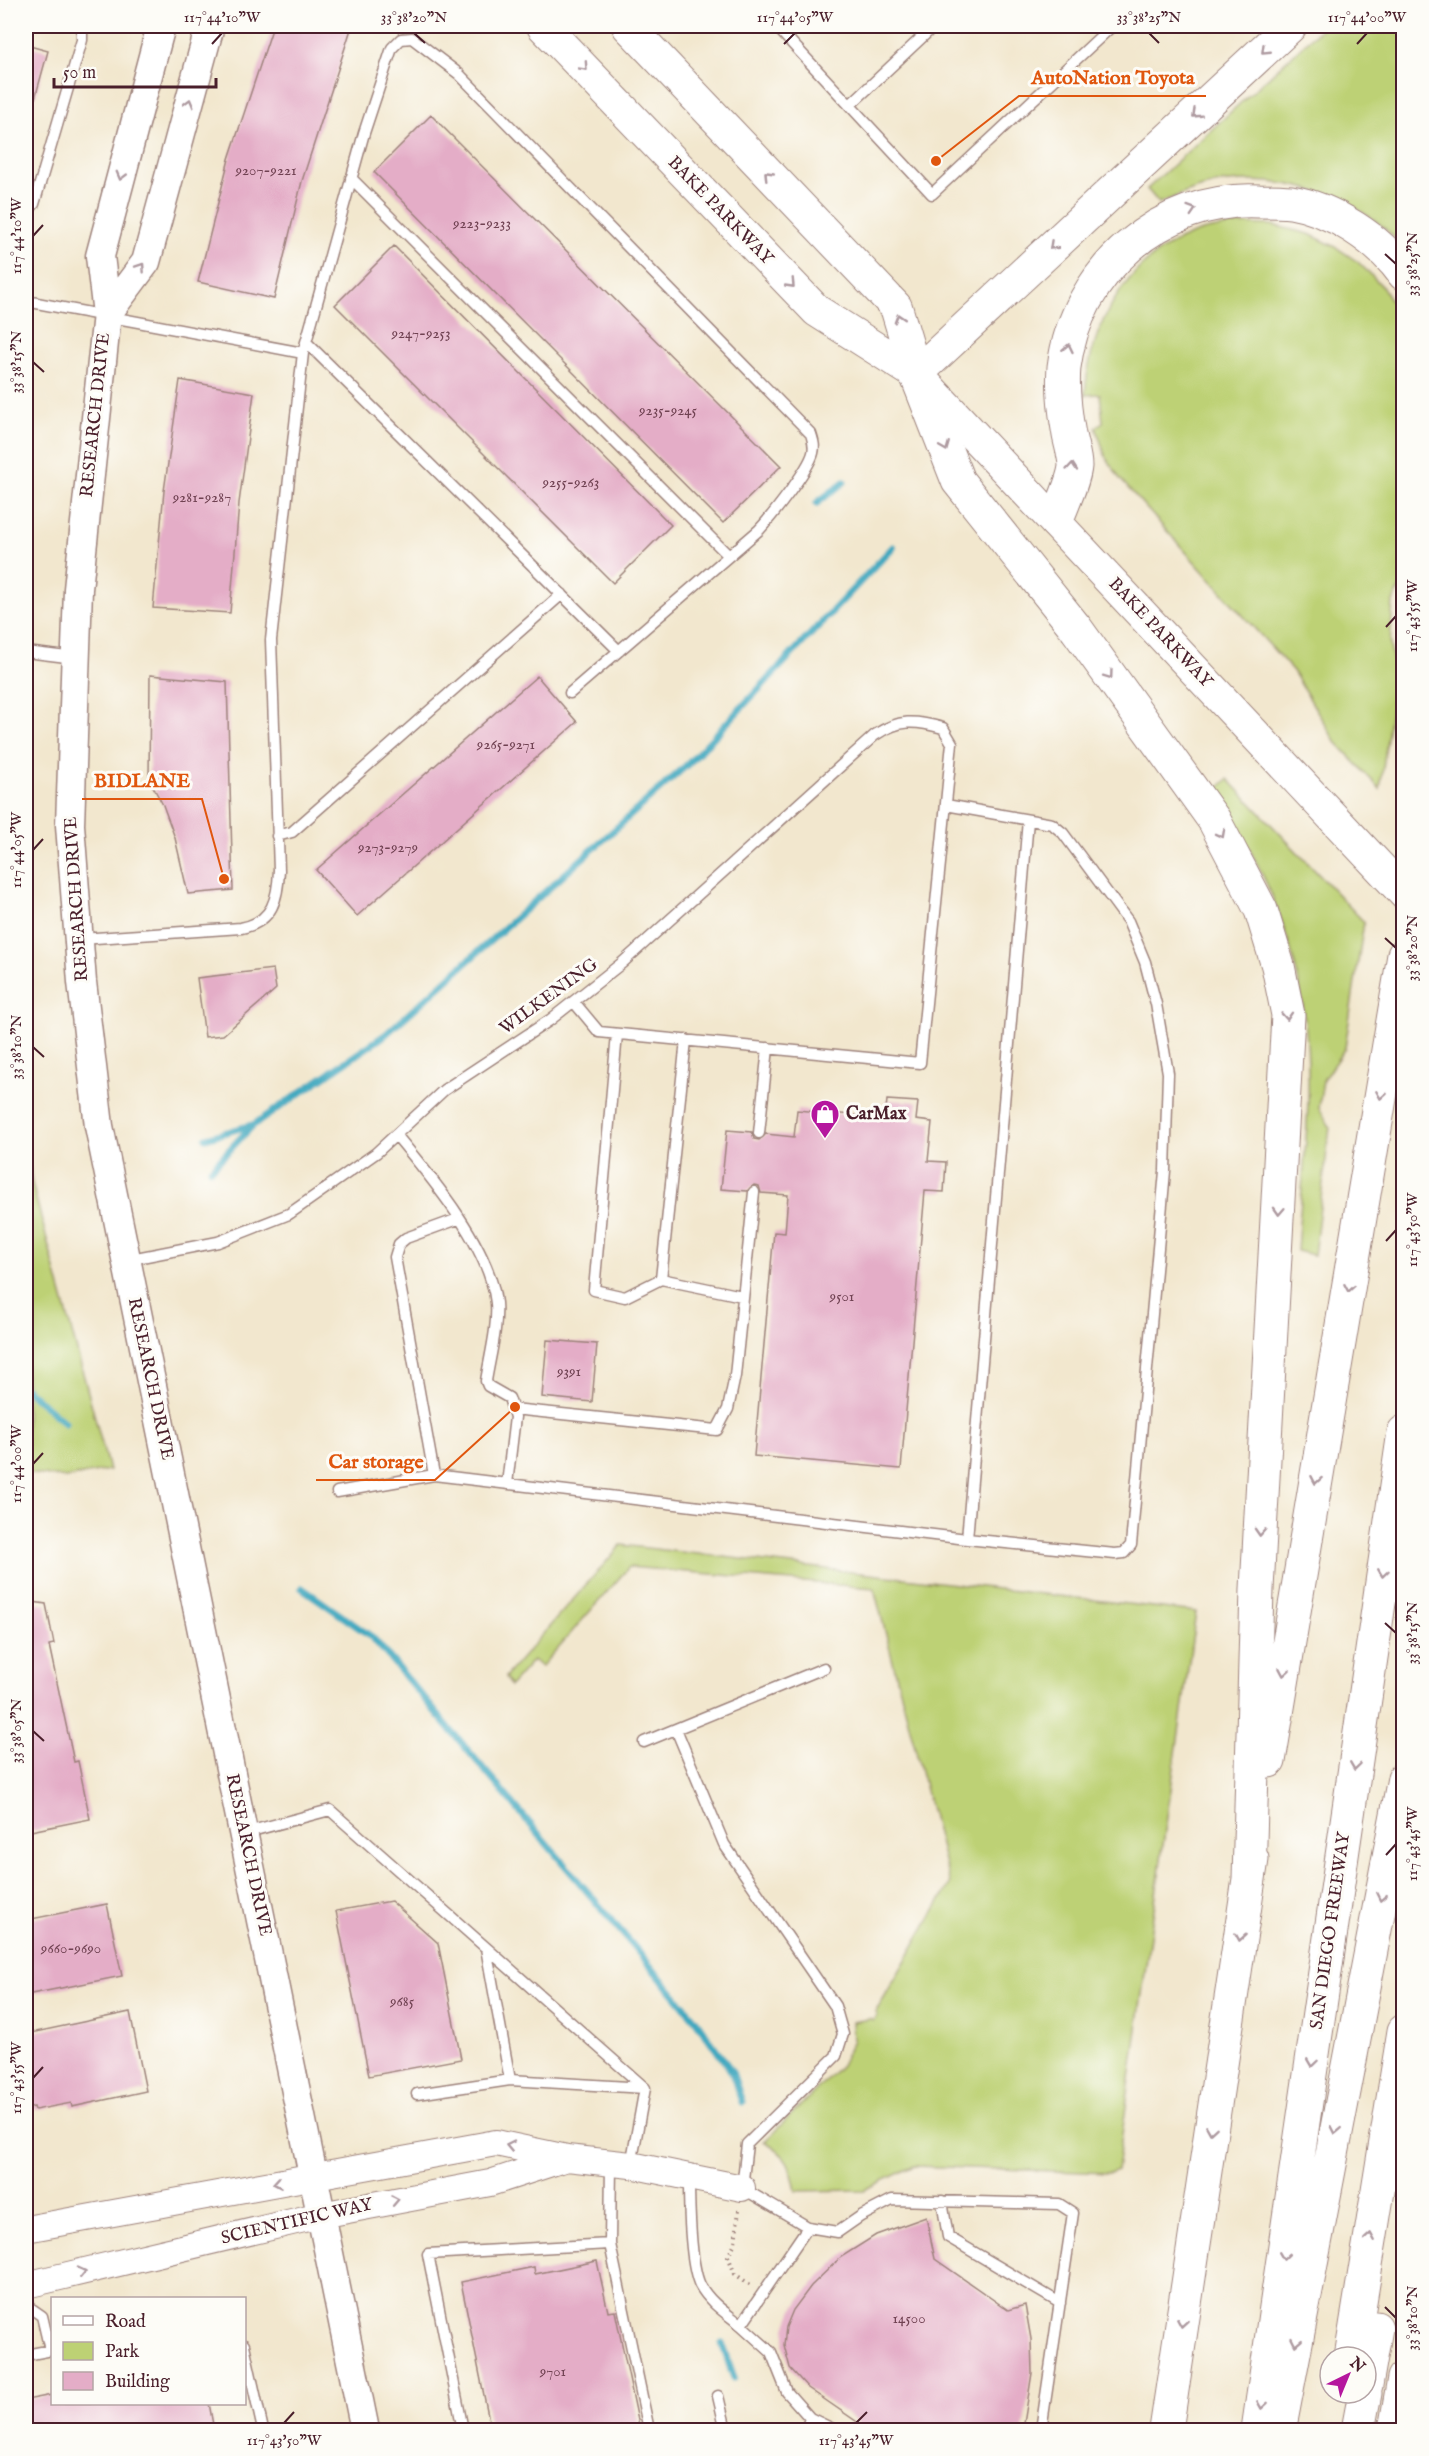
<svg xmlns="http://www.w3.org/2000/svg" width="1429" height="2456" font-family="'IM FELL English',serif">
<rect width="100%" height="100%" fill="#fdfcf7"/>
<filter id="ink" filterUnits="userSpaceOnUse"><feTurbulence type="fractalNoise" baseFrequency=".0167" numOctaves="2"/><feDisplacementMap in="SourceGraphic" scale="12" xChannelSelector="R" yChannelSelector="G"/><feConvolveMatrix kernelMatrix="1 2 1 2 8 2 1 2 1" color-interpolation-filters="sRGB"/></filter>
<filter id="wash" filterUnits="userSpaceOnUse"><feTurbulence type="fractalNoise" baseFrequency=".008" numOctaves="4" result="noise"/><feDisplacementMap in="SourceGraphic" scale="24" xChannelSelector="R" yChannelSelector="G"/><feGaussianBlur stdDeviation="1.35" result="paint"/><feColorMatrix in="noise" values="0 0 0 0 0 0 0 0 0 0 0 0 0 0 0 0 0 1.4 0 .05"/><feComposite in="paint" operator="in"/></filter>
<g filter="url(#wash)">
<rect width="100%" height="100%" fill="#f2e7ce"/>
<!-- green -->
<path fill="#bdd174" stroke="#847850" stroke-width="1.5" d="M1324,26H1403V247C1363,199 1292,176 1229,182C1205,184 1182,194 1159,203L1147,189Z
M1239,224L1272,225L1309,234L1334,246L1358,262L1382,286L1401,317L1404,324L1403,581L1393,602L1390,645L1396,675L1380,789L1335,741L1293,671L1120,479L1105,455L1096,427L1103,422L1100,394L1085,395C1090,324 1127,256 1199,232C1212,228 1226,227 1239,224Z
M1228,779L1364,922L1345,1048L1323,1080L1319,1108L1330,1127L1314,1255L1297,1251C1302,1173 1315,1092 1304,1014C1294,932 1260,860 1215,791Z
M26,1139L31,1180L109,1470L66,1478L26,1473Z
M621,1545L1196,1612L1117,2170L1110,2173L914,2166L864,2190L796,2191C791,2165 788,2155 764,2142L841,2065L853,2040L852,2022L870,2019L873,2021L877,2015L875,2013L950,1884L874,1588L629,1567L541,1667L533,1660L510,1686L505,1677Z"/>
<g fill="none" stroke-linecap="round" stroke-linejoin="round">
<!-- stream -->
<path stroke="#3fa8bf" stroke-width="7" d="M817,503L844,482
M206,1138L255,1124L385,1035L689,763L893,547
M211,1169L253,1125
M26,1389L65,1423
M302,1588L372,1637L695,2019L732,2072L742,2102
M722,2343L734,2378"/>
</g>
<g id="blocks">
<!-- building -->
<path fill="#e4adc7" d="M273,26H352L302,181L274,299L198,282L229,159Z
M26,45L48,51L31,113L26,112Z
M431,115L781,466L723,523L374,172Z
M394,246L671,525L613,583L335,305Z
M180,380L254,393L239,503L230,613L153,608L164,491Z
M150,675L227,682L233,890L188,894L175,838L163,805L149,779Z
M537,676L577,722L357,916L316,870Z
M273,969L276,989L223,1035L205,1037L197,978Z
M887,1100L918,1102L916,1120L932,1122L928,1161L946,1162L944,1192L925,1191L901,1469L754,1456L774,1232L785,1233L788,1195L761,1193L759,1186L754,1185L747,1191L721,1189L727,1130L752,1132L754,1139L759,1140L766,1134L794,1137L797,1110L885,1118Z
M547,1340L597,1344L592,1402L542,1397Z
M26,1601L46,1604L54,1644L49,1645L74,1762L78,1761L90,1819L26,1832Z
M391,1901L438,1943L461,2059L369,2076L336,1911Z
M107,1904L122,1976L26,1995V1920Z
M130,2012L146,2091L72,2107L71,2103L35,2110L34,2107L26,2109V2034Z
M926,2217L935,2259L1008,2310L1025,2305L1031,2339L1032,2373L1023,2430H869L808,2388L790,2368L784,2345L786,2327L793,2310L811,2286L841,2257L876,2235Z
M597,2261L608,2312L615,2311L640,2430H491L461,2282L534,2267L535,2274Z
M52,2395V2403H209L214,2430H26V2400Z"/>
</g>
</g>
<g filter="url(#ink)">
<use href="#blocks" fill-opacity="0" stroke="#9e837c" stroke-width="1.5"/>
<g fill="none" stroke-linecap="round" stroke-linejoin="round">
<!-- service casing -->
<g stroke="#9e837c" stroke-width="13">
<path id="service" d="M776,26L932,194L1112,26
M850,105L934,26
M351,178L729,556
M26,213L34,204L82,40V26
M26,301L303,353
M306,342L619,651
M26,652L75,658
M946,805L1052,824L1063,833L1128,921L1145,962L1156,1004L1168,1073L1165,1171L1131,1545L1124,1553L1115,1554L967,1539L1028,820
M277,836L292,832L562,594
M81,939L241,928C273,922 278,898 279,870L271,640L303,353L364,133L392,48L401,39L412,38L459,74L811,434C813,441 815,445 813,453C809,469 772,516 759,530L570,693
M617,1034L594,1290L625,1297L661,1279L686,1040
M759,1133L768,1048
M396,1135C431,1177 490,1247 496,1303C498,1327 490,1356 486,1381L488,1386L509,1398L515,1417L507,1484
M126,1260L218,1242L289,1214L376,1153L444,1090L550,1020L622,963L875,735C899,719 915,720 943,728L952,743L920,1063L599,1032L574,1002
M661,1279L742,1296
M513,1409L717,1430L728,1409L735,1376L754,1192
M434,1475L395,1257L399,1244L406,1238L458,1219
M337,1492L434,1475L967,1539
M676,1729L724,1844L835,2006L843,2034L836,2056L747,2144L742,2188L808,2227L741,2325C726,2313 709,2302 700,2285C690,2264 689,2202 689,2177
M644,1742L824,1668
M244,1833L330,1810L645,2088L631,2165
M486,1948L510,2080L645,2088
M417,2094L510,2080
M611,2163L610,2244L649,2430
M942,2201L948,2237L1060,2303
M808,2227L838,2232L861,2216L892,2200L1059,2204L1073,2213L1041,2430
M26,2288L29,2307L42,2316L50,2350
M741,2325L771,2352L787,2392L810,2418L835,2430
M244,2345L263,2430
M26,2355L52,2350
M718,2396L726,2430
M463,2430L428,2254L610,2244
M806,2430L810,2418"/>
</g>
<!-- tertiary casing -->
<g stroke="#9e837c" stroke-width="28">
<path id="tertiary" d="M26,2229L496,2143L567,2158L631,2165L742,2188
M26,2285L321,2215L490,2183L567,2158"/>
</g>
<!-- secondary casing -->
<g stroke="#9e837c" stroke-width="31">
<path id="secondary" d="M161,26L100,256L107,314L78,589L70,825L82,982L99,1126L365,2430
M107,314L146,262L210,26"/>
</g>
<!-- primary casing -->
<g stroke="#9e837c" stroke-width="34">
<path id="primary" d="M543,26L817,311L916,374L1404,893
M628,26L896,307L916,374"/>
</g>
<!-- motorway casing -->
<g stroke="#9e837c" stroke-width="35">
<path id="motorway" d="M1056,522C1061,507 1074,481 1075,466C1075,457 1071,445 1069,435C1065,413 1062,390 1064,367C1076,271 1161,196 1259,201C1269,201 1280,201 1291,202C1333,209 1379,239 1404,274
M1269,1761L1404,955
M1249,1879L1257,1589L1288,1015L1278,966L1261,910L1214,820L1075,627L958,481L916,374L1290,26
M1351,2357L1404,2031
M1366,2385L1376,2328
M1281,2421L1404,1778
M1166,2430L1252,1859
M1258,2430L1404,1432
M1358,2430L1365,2393
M1395,2430L1404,2378"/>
</g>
<!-- path -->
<path stroke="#9e837c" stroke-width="4" stroke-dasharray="1.5 4.5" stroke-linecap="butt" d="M739,2210L735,2243L728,2256L735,2274L752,2286"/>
<!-- service -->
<use href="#service" stroke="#fff" stroke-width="10"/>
<!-- tertiary -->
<use href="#tertiary" stroke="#fff" stroke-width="26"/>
<!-- secondary -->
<use href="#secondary" stroke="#fff" stroke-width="28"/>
<!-- primary -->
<use href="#primary" stroke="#fff" stroke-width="32"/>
<!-- motorway -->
<use href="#motorway" stroke="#fff" stroke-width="33"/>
</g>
<!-- one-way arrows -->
<defs><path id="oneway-chevron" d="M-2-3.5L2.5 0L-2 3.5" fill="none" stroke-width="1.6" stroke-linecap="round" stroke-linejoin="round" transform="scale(1.5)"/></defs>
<g stroke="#ae9aa0">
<use href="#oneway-chevron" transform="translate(1265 50) rotate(136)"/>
<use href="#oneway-chevron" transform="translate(584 67) rotate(47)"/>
<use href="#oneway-chevron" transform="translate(189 103) rotate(-75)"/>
<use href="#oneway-chevron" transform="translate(1196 114) rotate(137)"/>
<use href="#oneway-chevron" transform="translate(768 175) rotate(-134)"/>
<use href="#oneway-chevron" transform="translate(121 176) rotate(105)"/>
<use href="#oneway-chevron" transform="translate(1192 210) rotate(-18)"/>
<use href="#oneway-chevron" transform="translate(1053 246) rotate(137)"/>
<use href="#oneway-chevron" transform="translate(141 267) rotate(-56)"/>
<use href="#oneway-chevron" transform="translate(791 284) rotate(46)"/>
<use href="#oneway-chevron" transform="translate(899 318) rotate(-107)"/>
<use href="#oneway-chevron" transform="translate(1068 348) rotate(-78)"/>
<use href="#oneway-chevron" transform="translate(945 447) rotate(68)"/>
<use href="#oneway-chevron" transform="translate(1072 467) rotate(-85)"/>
<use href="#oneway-chevron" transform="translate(1109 675) rotate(54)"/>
<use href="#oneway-chevron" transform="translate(1221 834) rotate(62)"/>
<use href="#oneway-chevron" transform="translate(1287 1016) rotate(86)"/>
<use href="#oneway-chevron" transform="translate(1381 1095) rotate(99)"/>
<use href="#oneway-chevron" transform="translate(1279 1211) rotate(93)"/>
<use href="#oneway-chevron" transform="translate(1349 1288) rotate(100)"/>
<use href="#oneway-chevron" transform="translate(1316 1480) rotate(100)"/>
<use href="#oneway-chevron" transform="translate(1260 1532) rotate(93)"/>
<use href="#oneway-chevron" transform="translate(1383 1573) rotate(98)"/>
<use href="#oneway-chevron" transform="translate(1284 1672) rotate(100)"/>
<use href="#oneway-chevron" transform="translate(1355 1766) rotate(98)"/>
<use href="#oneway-chevron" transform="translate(1381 1897) rotate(101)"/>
<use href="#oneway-chevron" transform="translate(1240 1937) rotate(99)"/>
<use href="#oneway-chevron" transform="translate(1312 2063) rotate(98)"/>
<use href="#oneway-chevron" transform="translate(1211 2130) rotate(99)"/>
<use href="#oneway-chevron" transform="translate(1336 2130) rotate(101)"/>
<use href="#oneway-chevron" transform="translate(510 2146) rotate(-168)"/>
<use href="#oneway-chevron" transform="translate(277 2183) rotate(170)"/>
<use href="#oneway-chevron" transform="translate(395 2200) rotate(-11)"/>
<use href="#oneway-chevron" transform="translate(1370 2237) rotate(-81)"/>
<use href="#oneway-chevron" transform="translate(1284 2256) rotate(98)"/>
<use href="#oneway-chevron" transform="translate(82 2272) rotate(-13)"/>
<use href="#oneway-chevron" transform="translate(1182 2323) rotate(99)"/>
<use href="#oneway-chevron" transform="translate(1296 2342) rotate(101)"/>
<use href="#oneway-chevron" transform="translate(1262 2405) rotate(99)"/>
</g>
</g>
<!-- ticks -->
<path fill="none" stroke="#4a1f2b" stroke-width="2" d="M414,33L425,43M1149,33L1159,43M212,44L222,33M784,44L795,33M1357,44L1367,33M33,236L43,225M1385,254L1396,264M33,362L44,372M1386,627L1396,616M33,850L43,839M1385,938L1396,948M33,1047L44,1057M1386,1241L1396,1230M33,1464L43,1453M1385,1623L1396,1633M33,1731L44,1741M1386,1855L1396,1844M33,2078L43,2067M1385,2307L1396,2318M284,2423L294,2412M856,2423L867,2412"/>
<!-- icons -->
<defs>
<g id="shop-pin" transform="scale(1.5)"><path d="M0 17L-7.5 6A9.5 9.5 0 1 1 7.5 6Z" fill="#b5179e" stroke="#fdfcf7"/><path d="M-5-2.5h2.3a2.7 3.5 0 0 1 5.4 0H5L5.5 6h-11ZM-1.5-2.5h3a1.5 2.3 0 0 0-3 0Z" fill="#fff"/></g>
</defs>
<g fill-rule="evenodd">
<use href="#shop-pin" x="825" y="1114"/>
</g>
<g text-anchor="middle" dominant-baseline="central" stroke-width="6" stroke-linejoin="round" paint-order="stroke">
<!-- number labels -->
<g font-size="15" fill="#704252">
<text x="266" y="170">9207-9221</text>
<text x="482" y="223">9223-9233</text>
<text x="421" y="333">9247-9253</text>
<text x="668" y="410">9235-9245</text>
<text x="571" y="482">9255-9263</text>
<text x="202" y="497">9281-9287</text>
<text x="506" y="744">9265-9271</text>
<text x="388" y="847">9273-9279</text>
<text x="842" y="1296">9501</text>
<text x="569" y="1371">9391</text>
<text x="71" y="1948">9660-9690</text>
<text x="402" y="2001">9685</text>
<text x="909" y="2318">14500</text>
<text x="553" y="2371">9701</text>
</g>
<!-- street labels -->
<g font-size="18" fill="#4a1f2b" stroke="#fdfcf7">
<text transform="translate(720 211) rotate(46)">BAKE PARKWAY</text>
<text transform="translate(96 415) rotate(-84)">RESEARCH DRIVE</text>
<text transform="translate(1160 633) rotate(47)">BAKE PARKWAY</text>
<text transform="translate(77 899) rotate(-94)">RESEARCH DRIVE</text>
<text transform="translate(549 997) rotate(-36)">WILKENING</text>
<text transform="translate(150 1379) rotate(78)">RESEARCH DRIVE</text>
<text transform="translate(248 1855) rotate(78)">RESEARCH DRIVE</text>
<text transform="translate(1331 1931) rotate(-82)">SAN DIEGO FREEWAY</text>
<text transform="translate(297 2222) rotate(-13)">SCIENTIFIC WAY</text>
</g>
<!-- poi labels -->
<g font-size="18" font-weight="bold" fill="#4a1f2b" stroke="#fdfcf7" text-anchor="start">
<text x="846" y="1114">CarMax</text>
</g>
</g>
<!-- callouts -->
<path fill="none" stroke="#e0560e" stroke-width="2" d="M936 161L1019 96H1206M224 879L202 799H82M515 1407L435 1480H316"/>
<g fill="#e0560e" stroke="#fdfcf7" stroke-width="2">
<circle cx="936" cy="161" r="6"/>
<circle cx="224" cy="879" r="6"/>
<circle cx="515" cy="1407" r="6"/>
</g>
<g font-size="20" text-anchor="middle" font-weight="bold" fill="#e0560e" stroke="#fdfcf7" stroke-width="6" stroke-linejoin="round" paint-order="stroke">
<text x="1113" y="84">AutoNation Toyota</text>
<text x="142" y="787">BIDLANE</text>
<text x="376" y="1468">Car storage</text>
</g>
<!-- margin -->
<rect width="1429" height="2456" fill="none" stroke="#fdfcf7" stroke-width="66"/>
<!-- legend -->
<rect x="51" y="2297" width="195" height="108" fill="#fdfcf7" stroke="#b5a4a5" stroke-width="1.5"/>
<rect x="63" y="2316" width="30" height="9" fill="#ffffff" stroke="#b5a4a5" stroke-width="1.5"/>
<text x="105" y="2327" font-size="18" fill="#4a1f2b">Road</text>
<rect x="63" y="2342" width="30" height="18" fill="#bdd174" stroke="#b5a4a5" stroke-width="1.5"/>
<text x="105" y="2357" font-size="18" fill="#4a1f2b">Park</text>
<rect x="63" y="2372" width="30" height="18" fill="#e4adc7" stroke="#b5a4a5" stroke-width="1.5"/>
<text x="105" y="2387" font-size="18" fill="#4a1f2b">Building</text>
<!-- north arrow -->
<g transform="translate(1348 2375) rotate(43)"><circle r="28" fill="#fdfcf7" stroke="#b5a4a5" stroke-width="1.5"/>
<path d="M0-4.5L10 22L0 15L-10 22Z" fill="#b5179e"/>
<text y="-9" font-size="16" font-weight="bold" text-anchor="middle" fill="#4a1f2b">N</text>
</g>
<!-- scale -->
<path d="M54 78v9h162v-9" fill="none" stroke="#4a1f2b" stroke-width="3"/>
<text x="63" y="78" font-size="18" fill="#4a1f2b" stroke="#fdfcf7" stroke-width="4.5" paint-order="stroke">50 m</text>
<rect x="33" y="33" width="1363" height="2390" fill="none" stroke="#4a1f2b" stroke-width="2"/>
<g font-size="15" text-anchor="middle" fill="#4a1f2b">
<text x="222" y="22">117°44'10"W</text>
<text x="414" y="22">33°38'20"N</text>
<text x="795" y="22">117°44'05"W</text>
<text x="1149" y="22">33°38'25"N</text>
<text x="1367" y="22">117°44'00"W</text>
<text transform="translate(16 236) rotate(-90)" y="5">117°44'10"W</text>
<text transform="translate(1412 264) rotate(-90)" y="5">33°38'25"N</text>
<text transform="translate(16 362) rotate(-90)" y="5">33°38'15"N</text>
<text transform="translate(1412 616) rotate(-90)" y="5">117°43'55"W</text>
<text transform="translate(16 850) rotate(-90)" y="5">117°44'05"W</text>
<text transform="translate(1412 948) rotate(-90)" y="5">33°38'20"N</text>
<text transform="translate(16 1047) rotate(-90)" y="5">33°38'10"N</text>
<text transform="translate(1412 1230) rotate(-90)" y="5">117°43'50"W</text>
<text transform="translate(16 1464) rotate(-90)" y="5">117°44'00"W</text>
<text transform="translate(1412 1633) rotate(-90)" y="5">33°38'15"N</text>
<text transform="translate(16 1731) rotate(-90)" y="5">33°38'05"N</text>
<text transform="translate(1412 1844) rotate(-90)" y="5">117°43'45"W</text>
<text transform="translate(16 2078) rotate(-90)" y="5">117°43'55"W</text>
<text transform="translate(1412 2318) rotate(-90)" y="5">33°38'10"N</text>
<text x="284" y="2445">117°43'50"W</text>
<text x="856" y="2445">117°43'45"W</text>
</g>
</svg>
